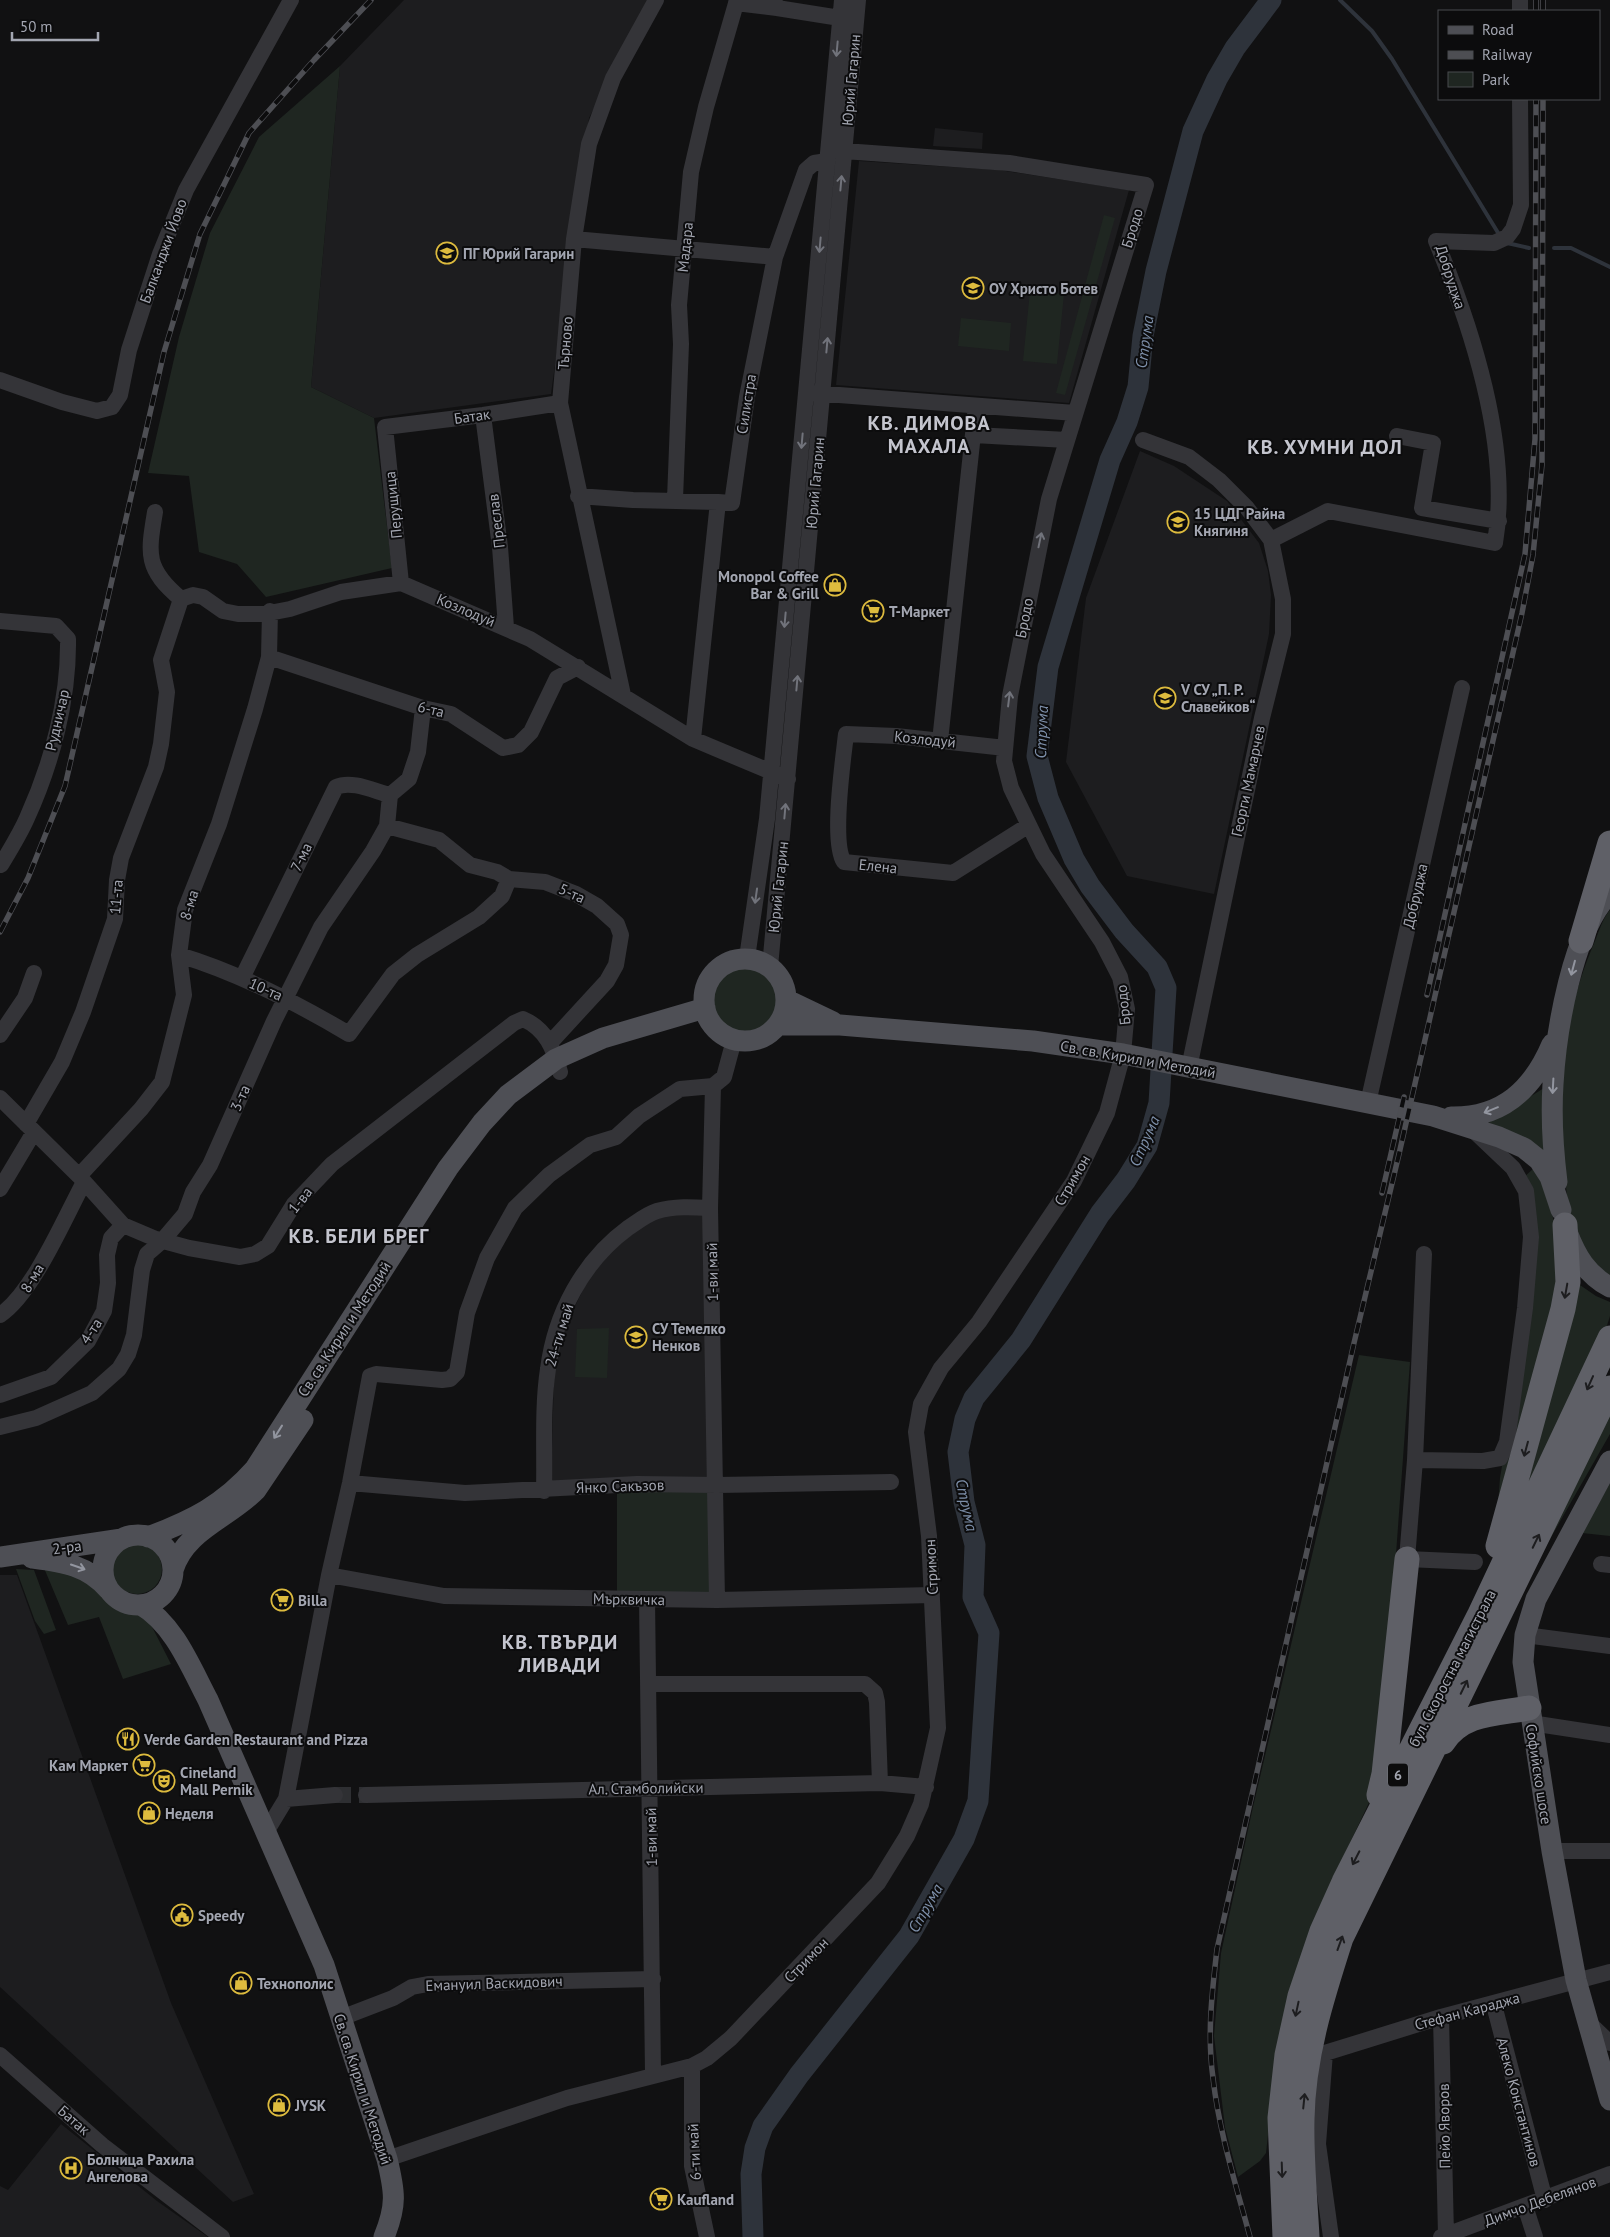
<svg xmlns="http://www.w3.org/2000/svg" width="1610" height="2237" font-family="'PT Sans',sans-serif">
<rect width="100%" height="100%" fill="#111112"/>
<!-- built -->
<path fill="#1d1d1f" d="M404,0H649L589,118L551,394L374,418L311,387L340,66Z
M935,128L983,133L982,149L933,146Z
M859,161L999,170L1129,190L1069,403L836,385Z
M1140,451L1174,466L1227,501L1259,543L1268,571L1271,595L1269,634L1214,894L1127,876L1066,762L1086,598Z
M708,1212L712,1481L551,1483L554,1377L559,1349L566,1324L592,1272L611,1250L660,1214Z
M0,1575H17L171,2003L254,2194L233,2202L0,1987Z
M61,2124L157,2201L208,2237H0V2186L8,2190Z"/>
<!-- green -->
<path fill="#1f2621" d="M340,66L311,387L374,418L392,568L266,597L237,564L199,552L189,476L148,473L179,337L210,233L259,137Z
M1104,215L1115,218L1065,395L1056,393Z
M1030,291L1064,294L1057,364L1023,361Z
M961,318L1011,323L1009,351L958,346Z
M1610,910V1277C1596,1266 1583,1253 1576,1236C1568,1218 1567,1196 1565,1176C1556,1096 1562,1016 1595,941C1599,931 1603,918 1610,910Z
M713 1001a33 33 0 1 1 66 0a33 33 0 1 1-66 0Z
M1544,1088L1546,1157L1483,1126Z
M1533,1169L1546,1186L1557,1236L1561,1274L1498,1504L1500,1478L1532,1283L1524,1177Z
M1577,1283L1596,1296L1610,1302V1316L1604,1335L1508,1535Z
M609,1328L607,1378L575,1377L577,1329Z
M1359,1355L1410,1362L1395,1568L1373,1794L1336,1873L1272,2099L1266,2153L1260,2161L1238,2177L1225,2127L1214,2036L1221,1953L1253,1807Z
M1610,1415V1434L1526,1581Z
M1610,1483V1536L1582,1533Z
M617,1492H711L710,1594H617Z
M112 1569a25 25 0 1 1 50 0a25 25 0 1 1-50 0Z
M44,1568L78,1573L119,1608L146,1615L171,1664L123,1679L99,1617L68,1625Z
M16,1569L34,1570L56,1630L44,1634L35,1621Z"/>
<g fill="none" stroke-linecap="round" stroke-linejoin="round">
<!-- stream -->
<path stroke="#2e333b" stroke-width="4" d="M1340,0L1372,31L1392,59L1500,236
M1507,243L1529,248
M1554,248H1571L1610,267"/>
<!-- river -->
<path stroke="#2e333b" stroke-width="21" d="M753,2237L751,2174L755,2148L763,2126L799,2075L909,1936L964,1839L978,1801L989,1633L973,1597L975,1545L964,1502L958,1452L965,1419L974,1398L1021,1340L1100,1214L1126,1180L1147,1146L1159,1103L1166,988L1157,967L1124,931L1090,886L1074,859L1048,798L1037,756L1048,667L1110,460L1127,422L1138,387L1143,336L1156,271L1193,131L1217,79L1235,48L1271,0"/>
<!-- minor-tunnel -->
<path stroke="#2e2f32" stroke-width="16" stroke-dasharray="16 8" stroke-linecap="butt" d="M335,1795H366"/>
<!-- minor -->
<path stroke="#343438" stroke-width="16" d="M774,0L777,8L840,18
M1520,0V11
M736,3L777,8
M574,239L775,257L747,397L732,503L718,502L693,739
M775,257L806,170L814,163L827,161
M0,380L62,402L97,411L112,407L120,395L129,350L160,254L186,190L291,0
M813,393L1075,413
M483,415L500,547L506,627
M974,435L1067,440
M1397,436L1433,443L1422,508L1499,521
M1143,440L1189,457L1219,480L1247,508L1271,540L1283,599V634L1262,718L1189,1068
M578,496L633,500L718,502
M675,499L681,344L679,305L691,172L706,107L737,0
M155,512C148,554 145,569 181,599
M1271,540L1328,511L1495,543C1511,448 1472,328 1436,241L1494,243L1507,237L1513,229L1521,205L1520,99
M401,583L385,427L483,415L560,403
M0,621L56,626L68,639C69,699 52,763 27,818C20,834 10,850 1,865
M269,657L423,708L451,714L503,748L518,745L531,732L557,678L578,667
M623,695L560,403L574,239L589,144L613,78L656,0
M940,741L976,406
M1005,748L896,736L846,734C843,761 831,842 844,862L953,873L1029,825
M387,826L439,840L470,865L497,872L509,879L545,882L576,894L597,906L617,924L621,935L616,965L607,981L550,1043
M179,955C239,973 295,1002 349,1034L393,974L417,955L479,917L502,896L509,879
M747,958L767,819L842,0
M770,967L858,0
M242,978L336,787C352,780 374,791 390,795
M0,1035L25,998L34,973
M0,1098L79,1176L123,1225L156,1239L189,1248L240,1257L255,1254L268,1246L294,1204L332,1164L514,1023L523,1019C546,1029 554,1049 560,1072
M1368,1103L1462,688
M26,1124L62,1062L83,1012L115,919L117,880L121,858L156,767L161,744L167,692L161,660L181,599L193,595L203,597L223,611L238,614H264L290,609L341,592L401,583L530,639L693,739L788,779
M79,1176L141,1109L162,1082L184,995L179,955L185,910L219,824L255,709L269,657L270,611
M0,1189L34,1132
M1424,1254L1415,1460L1407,1559L1475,1562
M0,1315C33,1293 64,1219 84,1182
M0,1395L51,1377L88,1341L104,1311L108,1283L107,1255L111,1238L123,1225
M0,1427L36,1418L92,1393L119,1369L128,1354L134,1335L142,1270L147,1254L162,1241L185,1214L193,1192L210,1165L274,1021L321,927L373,851L387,826L390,795L409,779L418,752L423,708
M1415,1460L1483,1461L1500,1458L1507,1442L1525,1308L1531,1237L1526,1191L1513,1168L1474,1131
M350,1483L465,1493L637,1484L717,1485L891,1482
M544,1491C545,1451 542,1408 548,1369C555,1314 583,1261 628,1228C637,1222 647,1214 657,1211C675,1206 692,1207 710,1208
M1601,1564L1610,1565
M329,1575L444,1596L717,1600L932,1595
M647,1599L653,2074
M717,1600L710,1208L713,1086L724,1077L734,1040
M1525,1635L1610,1646
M648,1684H865L875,1693L877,1702L880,1783
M1531,1723L1610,1735
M366,1795L880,1783L926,1787
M286,1799L335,1795
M266,1832L286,1799L329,1575L350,1483L370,1376L376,1374L442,1380L450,1379L457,1372L467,1313L487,1258L515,1208L549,1175L590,1145L616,1137L639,1116L680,1089L713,1086
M1552,1851H1610
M1494,2005L1545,2200
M1441,2017L1446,2235
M341,2018L393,1998L412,1987L428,1984L653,1979
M1588,2022L1610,2043
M0,2055L102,2145L222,2237
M692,2066V2166L707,2237
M387,2159L567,2098L692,2066L707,2058L731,2038L878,1883L907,1836L921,1804L938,1728L929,1536L916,1432L921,1404L941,1368L979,1322L1074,1181L1107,1113L1123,1054L1127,1009L1120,977L1102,942L1043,854L1011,788L1004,761L1010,696L1049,499L1146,185L1009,163L844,151
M1525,2206L1535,2237
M1331,2237L1318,2144L1325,2053L1441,2017L1610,1972
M1441,2237L1610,2174"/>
<!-- major -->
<path stroke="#4e4f55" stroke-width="21" d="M704 1000a41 41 0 1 1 82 0a41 41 0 1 1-82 0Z
M787,1000L833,1022
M778,1025H840L1033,1041L1123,1054L1433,1116L1499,1137L1524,1148L1539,1160L1550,1177L1561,1210
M1451,1117C1503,1118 1533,1089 1552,1044
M1557,1182C1553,1150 1551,1116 1553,1084C1556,1032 1572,931 1610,893
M1567,1232C1576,1256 1587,1275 1610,1287
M1610,1461L1536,1599L1525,1635L1523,1662L1552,1851L1576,1980L1610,2100
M103 1570a35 35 0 1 1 70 0a35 35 0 1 1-70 0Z
M148,1537C193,1520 223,1505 255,1469L448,1168L482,1123L508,1095L556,1059L603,1038L705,1008
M0,1557L122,1539
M32,1558C63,1562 88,1565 109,1590
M173,1570C185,1530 229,1518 256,1490L303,1420
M141,1605C174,1624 191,1668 208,1700L324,1965L387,2159C395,2192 397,2205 384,2237"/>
<!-- highway -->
<path stroke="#5f6067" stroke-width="25" d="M1581,941L1610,843
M1498,1546L1563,1309L1568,1282L1565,1225
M1443,1742C1463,1712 1496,1714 1529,1708
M1379,1795L1384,1774L1407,1559
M1285,2237L1280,2118L1287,2055L1300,1996L1322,1931L1344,1882L1479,1616L1610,1338
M1307,2237C1305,2198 1301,2158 1302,2119C1303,2056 1322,1997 1341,1938L1610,1388"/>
<!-- rail casing -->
<g stroke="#4d4e53" stroke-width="5.5">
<path id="rail" d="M1543,0V11
M1536,11V0
M0,932L28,878L65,786L164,352L200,234L249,133L314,60L371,0
M1427,995L1525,554L1535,439L1536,99
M1382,1193L1404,1097
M1250,2237C1236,2185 1219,2132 1213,2078C1207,2035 1212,1992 1217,1949L1354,1343L1399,1154L1522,613L1533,555L1542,465L1543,99"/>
</g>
<!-- rail -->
<use href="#rail" stroke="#0c0c0d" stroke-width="4" stroke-dasharray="11" stroke-linecap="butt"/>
</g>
<!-- one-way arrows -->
<defs><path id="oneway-shaft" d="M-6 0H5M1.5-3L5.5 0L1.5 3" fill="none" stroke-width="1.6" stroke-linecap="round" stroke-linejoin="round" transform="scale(1.25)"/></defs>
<g stroke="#71737b">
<use href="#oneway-shaft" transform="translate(837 49) rotate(95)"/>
<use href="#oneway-shaft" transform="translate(841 183) rotate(-85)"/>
<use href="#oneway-shaft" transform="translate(820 245) rotate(95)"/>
<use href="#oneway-shaft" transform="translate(827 345) rotate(-85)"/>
<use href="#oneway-shaft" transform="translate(802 441) rotate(95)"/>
<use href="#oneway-shaft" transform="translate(1040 540) rotate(-78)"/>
<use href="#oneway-shaft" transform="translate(785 620) rotate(95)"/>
<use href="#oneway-shaft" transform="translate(797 683) rotate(-85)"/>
<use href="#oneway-shaft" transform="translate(1009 699) rotate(-83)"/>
<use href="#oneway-shaft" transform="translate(785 811) rotate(-85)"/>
<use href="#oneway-shaft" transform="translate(756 896) rotate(98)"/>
</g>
<g stroke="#92959f">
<use href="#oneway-shaft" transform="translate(1573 968) rotate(105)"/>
<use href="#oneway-shaft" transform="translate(1553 1086) rotate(93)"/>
<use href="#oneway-shaft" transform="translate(1491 1110) rotate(158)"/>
<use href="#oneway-shaft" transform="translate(278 1432) rotate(122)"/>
<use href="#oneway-shaft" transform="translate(78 1567) rotate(19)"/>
</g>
<g stroke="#1d1d1f">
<use href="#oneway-shaft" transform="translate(1566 1291) rotate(100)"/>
<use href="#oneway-shaft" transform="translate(1590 1383) rotate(114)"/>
<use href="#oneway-shaft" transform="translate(1526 1449) rotate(105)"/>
<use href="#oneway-shaft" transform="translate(1536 1541) rotate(-64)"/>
<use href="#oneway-shaft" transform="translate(1464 1687) rotate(-64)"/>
<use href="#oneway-shaft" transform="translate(1356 1858) rotate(117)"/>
<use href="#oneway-shaft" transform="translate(1340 1943) rotate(-70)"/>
<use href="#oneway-shaft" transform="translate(1297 2009) rotate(102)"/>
<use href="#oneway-shaft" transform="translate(1304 2101) rotate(-84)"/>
<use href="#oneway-shaft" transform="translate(1282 2170) rotate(88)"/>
</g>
<!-- icons -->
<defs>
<g id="school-ring" transform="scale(1.125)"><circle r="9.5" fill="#0c0c0d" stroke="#ddbb3e" stroke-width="1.5"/><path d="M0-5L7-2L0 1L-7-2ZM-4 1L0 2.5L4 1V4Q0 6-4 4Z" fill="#ddbb3e"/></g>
<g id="shop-ring" transform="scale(1.125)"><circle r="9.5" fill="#0c0c0d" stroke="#ddbb3e" stroke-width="1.5"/><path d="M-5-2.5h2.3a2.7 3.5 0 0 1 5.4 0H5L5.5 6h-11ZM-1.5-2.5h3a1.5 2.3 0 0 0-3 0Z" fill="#ddbb3e"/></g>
<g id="supermarket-ring" transform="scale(1.125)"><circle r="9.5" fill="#0c0c0d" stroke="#ddbb3e" stroke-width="1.5"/><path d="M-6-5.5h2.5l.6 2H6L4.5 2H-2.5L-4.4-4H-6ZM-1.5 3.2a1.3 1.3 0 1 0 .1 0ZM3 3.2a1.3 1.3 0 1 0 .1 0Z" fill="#ddbb3e"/></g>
<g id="restaurant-ring" transform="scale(1.125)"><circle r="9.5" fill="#0c0c0d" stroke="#ddbb3e" stroke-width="1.5"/><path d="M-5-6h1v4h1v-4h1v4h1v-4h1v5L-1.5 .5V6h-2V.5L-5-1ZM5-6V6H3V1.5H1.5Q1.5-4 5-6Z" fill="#ddbb3e"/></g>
<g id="theatre-ring" transform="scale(1.125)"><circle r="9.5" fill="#0c0c0d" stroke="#ddbb3e" stroke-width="1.5"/><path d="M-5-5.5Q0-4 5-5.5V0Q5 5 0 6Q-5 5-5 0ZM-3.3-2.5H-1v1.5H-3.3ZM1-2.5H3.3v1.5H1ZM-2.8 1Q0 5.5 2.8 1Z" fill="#ddbb3e"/></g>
<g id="civic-ring" transform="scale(1.125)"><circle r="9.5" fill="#0c0c0d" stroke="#ddbb3e" stroke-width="1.5"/><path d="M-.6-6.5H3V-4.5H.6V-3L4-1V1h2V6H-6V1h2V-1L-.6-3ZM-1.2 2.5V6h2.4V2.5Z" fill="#ddbb3e"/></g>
<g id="hospital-ring" transform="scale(1.125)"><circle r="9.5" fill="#0c0c0d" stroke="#ddbb3e" stroke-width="1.5"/><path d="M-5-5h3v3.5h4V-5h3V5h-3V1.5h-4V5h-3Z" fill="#ddbb3e"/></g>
</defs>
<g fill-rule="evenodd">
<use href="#school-ring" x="447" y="253"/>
<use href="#school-ring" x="973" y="288"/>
<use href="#school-ring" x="1178" y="522"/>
<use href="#shop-ring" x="835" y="585"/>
<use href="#supermarket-ring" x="873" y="611"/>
<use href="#school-ring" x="1165" y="698"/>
<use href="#school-ring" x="636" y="1337"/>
<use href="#supermarket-ring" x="282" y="1600"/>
<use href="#restaurant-ring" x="128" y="1739"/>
<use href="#supermarket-ring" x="144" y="1765"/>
<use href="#theatre-ring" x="164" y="1781"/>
<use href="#shop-ring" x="149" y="1813"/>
<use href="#civic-ring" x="182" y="1915"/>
<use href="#shop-ring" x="241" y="1983"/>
<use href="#shop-ring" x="279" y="2105"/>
<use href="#hospital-ring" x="71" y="2168"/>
<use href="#supermarket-ring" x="661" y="2199"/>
</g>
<g text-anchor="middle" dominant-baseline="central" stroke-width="4" stroke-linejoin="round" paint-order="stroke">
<!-- shield labels -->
<rect fill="#0c0c0d" stroke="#767880" stroke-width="1" x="1388" y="1763.5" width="20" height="23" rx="4"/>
<g font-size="14" font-weight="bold" fill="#a3a6b1">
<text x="1398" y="1775">6</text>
</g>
<!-- street labels -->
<g font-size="15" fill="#a3a6b1" stroke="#0c0c0d">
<text transform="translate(851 80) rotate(-85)">Юрий Гагарин</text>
<text transform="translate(1132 228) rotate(-73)">Бродо</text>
<text transform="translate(685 247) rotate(-84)">Мадара</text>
<text transform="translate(163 251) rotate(-70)">Балканджи Йово</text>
<text transform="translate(1451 277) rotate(72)">Добруджа</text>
<text transform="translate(565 343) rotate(-85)">Търново</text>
<text transform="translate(746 404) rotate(-81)">Силистра</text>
<text transform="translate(472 416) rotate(-8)">Батак</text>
<text transform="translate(815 483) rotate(-85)">Юрий Гагарин</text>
<text transform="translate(393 505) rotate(-96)">Перущица</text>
<text transform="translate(496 521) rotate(-97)">Преслав</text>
<text transform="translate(466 610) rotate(23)">Козлодуй</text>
<text transform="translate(1024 618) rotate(-79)">Бродо</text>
<text transform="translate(431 709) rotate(13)">6-та</text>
<text transform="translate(57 720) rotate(-77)">Рудничар</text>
<text transform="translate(925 739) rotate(6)">Козлодуй</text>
<text transform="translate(1248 781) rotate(-78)">Георги Мамарчев</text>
<text transform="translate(301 857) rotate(-64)">7-ма</text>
<text transform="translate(878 866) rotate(6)">Елена</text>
<text transform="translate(778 887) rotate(-84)">Юрий Гагарин</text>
<text transform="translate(572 893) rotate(24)">5-та</text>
<text transform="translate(1415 896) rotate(-77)">Добруджа</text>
<text transform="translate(116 897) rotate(-85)">11-та</text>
<text transform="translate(189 905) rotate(-73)">8-ма</text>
<text transform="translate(266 989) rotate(24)">10-та</text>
<text transform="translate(1123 1005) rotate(-96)">Бродо</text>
<text transform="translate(1138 1059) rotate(10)">Св. св. Кирил и Методий</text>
<text transform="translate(240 1098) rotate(-66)">3-та</text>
<text transform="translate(1072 1180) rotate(-60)">Стримон</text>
<text transform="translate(300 1200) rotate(-52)">1-ва</text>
<text transform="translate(712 1272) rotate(-91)">1-ви май</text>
<text transform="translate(32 1278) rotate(-60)">8-ма</text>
<text transform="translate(344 1329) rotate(-57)">Св. св. Кирил и Методий</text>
<text transform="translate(91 1331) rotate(-57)">4-та</text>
<text transform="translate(559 1335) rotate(-73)">24-ти май</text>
<text transform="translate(620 1486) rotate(-2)">Янко Сакъзов</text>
<text transform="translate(67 1547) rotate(-8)">2-ра</text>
<text transform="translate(931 1567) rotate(-93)">Стримон</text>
<text transform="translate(629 1599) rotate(1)">Мърквичка</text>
<text transform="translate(1452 1668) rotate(-63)">бул. Скоростна магистрала</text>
<text transform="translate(1539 1774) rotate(81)">Софийско шосе</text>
<text transform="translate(646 1788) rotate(-1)">Ал. Стамболийски</text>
<text transform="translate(651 1837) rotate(-91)">1-ви май</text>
<text transform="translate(806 1960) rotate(-46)">Стримон</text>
<text transform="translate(494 1983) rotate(-2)">Емануил Васкидович</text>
<text transform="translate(1467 2011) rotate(-15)">Стефан Караджа</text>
<text transform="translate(363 2089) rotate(72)">Св. св. Кирил и Методий</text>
<text transform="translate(1519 2102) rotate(75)">Алеко Константинов</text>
<text transform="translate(74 2120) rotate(41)">Батак</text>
<text transform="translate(1444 2126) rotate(-91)">Пейо Яворов</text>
<text transform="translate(694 2152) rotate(-93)">6-ти май</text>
<text transform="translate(1540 2201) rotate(-20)">Димчо Дебелянов</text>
</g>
<!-- poi labels -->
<g font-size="15" font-weight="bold" fill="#a3a6b1" stroke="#0c0c0d" text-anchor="start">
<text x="463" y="253">ПГ Юрий Гагарин</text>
<text x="989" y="288">ОУ Христо Ботев</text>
<text x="1194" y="513">15 ЦДГ Райна<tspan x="1194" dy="17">Княгиня</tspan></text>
<text x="819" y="576" text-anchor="end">Monopol Coffee<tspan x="819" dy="17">Bar &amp; Grill</tspan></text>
<text x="889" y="611">Т-Маркет</text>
<text x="1181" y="689">V СУ „П. Р.<tspan x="1181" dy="17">Славейков“</tspan></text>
<text x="652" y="1328">СУ Темелко<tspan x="652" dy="17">Ненков</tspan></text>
<text x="298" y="1600">Billa</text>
<text x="144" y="1739">Verde Garden Restaurant and Pizza</text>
<text x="128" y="1765" text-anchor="end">Кам Маркет</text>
<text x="180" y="1772">Cineland<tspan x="180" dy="17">Mall Pernik</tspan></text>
<text x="165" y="1813">Неделя</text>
<text x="198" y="1915">Speedy</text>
<text x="257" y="1983">Технополис</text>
<text x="295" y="2105">JYSK</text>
<text x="87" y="2159">Болница Рахила<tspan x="87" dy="17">Ангелова</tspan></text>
<text x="677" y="2199">Kaufland</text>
</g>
<!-- water labels -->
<g font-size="16" font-style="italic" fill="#7d8fa9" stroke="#0c0c0d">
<text transform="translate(1144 342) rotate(-82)">Струма</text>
<text transform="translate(1041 732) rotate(-88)">Струма</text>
<text transform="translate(1144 1141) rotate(-66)">Струма</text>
<text transform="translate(967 1505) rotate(78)">Струма</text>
<text transform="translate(925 1908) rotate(-60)">Струма</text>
</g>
<!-- district labels -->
<g font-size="20" font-weight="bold" letter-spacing="1" fill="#c4c5ce" stroke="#0c0c0d">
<text x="929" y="423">КВ. ДИМОВА<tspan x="929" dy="23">МАХАЛА</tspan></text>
<text x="1325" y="447">КВ. ХУМНИ ДОЛ</text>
<text x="359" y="1236">КВ. БЕЛИ БРЕГ</text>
<text x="560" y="1642">КВ. ТВЪРДИ<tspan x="560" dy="23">ЛИВАДИ</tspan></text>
</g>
</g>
<!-- legend -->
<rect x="1438" y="10" width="162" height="90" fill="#0c0c0d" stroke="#484a4f"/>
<rect x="1448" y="26" width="25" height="8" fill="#4e4f55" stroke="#484a4f"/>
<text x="1482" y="35" font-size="15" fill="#a3a6b1">Road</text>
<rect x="1448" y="51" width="25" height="8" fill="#4d4e53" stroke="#484a4f"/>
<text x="1482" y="60" font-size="15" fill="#a3a6b1">Railway</text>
<rect x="1448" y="72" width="25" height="15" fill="#1f2621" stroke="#484a4f"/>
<text x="1482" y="85" font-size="15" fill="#a3a6b1">Park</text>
<!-- scale -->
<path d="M12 32v8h86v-8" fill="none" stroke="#a3a6b1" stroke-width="2.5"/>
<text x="20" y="32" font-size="15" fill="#a3a6b1" stroke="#0c0c0d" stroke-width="4" paint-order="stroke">50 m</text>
</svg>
